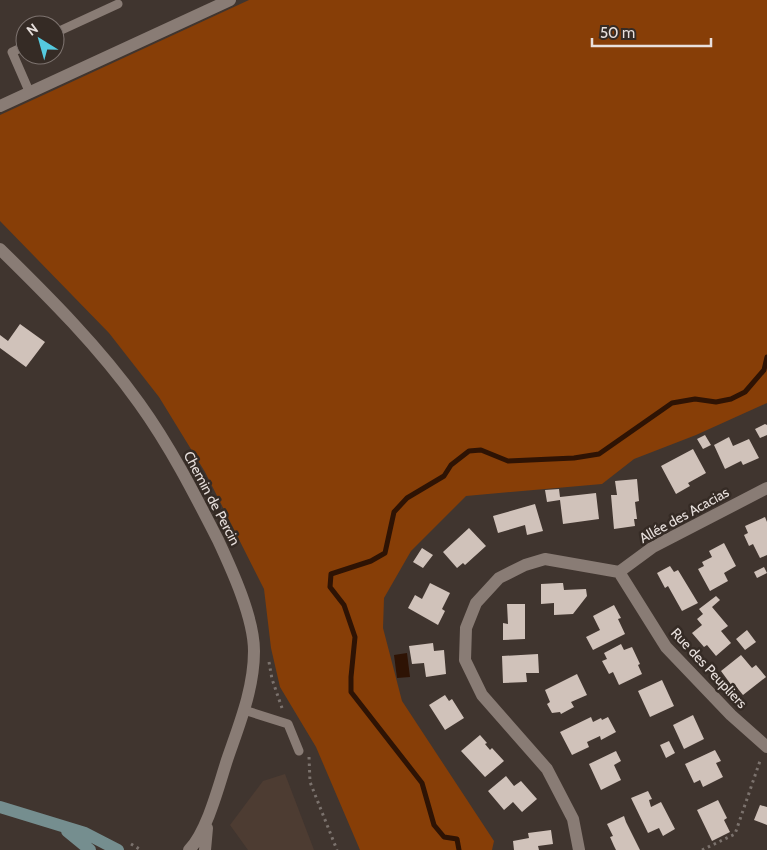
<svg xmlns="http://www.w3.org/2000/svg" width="767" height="850" font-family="Cabin,sans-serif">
<rect width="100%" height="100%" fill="#40352f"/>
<!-- built -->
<path fill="#4d3c32" d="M285,774L314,850H248L230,825L263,781Z"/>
<!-- green -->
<path fill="#873e07" d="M249,0H767V403L696,435L634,459L602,484L466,496L411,551L384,598L383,628L402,701L494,841L492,850H360L316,747L280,687L271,648L264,589L205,472L159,397L109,333L0,221V115Z"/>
<!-- water -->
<path fill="#2e1304" d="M407,653L410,677L397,678L394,655Z"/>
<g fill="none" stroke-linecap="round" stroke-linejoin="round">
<!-- stream -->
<path stroke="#2e1304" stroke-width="5" d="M459,850L457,839L444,837L434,825L422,783L351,692V677L355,637L344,605L330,587L331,574L371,561L385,553L394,512L407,498L444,476L451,465L469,451L481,450L508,461L574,458L599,454L672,403L695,399L716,402L731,399L745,392L764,370L767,357"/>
</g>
<!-- building -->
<path fill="#d0c2ba" d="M20,324L45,342L26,367L0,348V335L8,341Z
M765,424L767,425V435L760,438L755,429Z
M705,435L711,445L703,449L697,439Z
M729,437L733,446L749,439L759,458L743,465L741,461L725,469L714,445Z
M693,449L706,473L688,483L690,486L676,494L661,466Z
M637,479L639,501L635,502L637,519H634L635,526L614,529L611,495H617L615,481Z
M559,489L560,497L596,493L599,519L563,524L560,500L547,502L545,490Z
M535,504L543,531L527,535L525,525L498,533L493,516Z
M765,517L767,522V555L760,558L753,544L749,546L744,535L748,533L745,526Z
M469,528L486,546L465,565L463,563L457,568L443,552Z
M724,543L736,566L724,573L728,581L710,591L698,569L704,566L702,562L712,557L709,551Z
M422,548L433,555L423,568L413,562Z
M670,566L674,572L678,570L698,603L682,611L668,586L665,588L657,573Z
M764,567L767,573L757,578L754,572Z
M430,583L450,593L442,609L445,611L438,625L408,608L415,595L422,599Z
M560,583H563L564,590L586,589L587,596L573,614L554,615V603L541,604V584Z
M716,596L720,600L712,607L728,626L721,631L731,643L716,656L707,645L704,647L692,633L702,625L697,619L703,614L699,609Z
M507,604H525V639L503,640V623L508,624Z
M614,605L621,618L618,619L625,634L593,650L586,637L600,630L593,616Z
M747,630L756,642L745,650L736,639Z
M433,643L434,651L444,650L446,674L426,677L424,663L412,664L409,646Z
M621,644L624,650L632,647L640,664L638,665L642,674L619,685L613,672L609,674L602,661L607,659L604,653Z
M538,654L539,673H526L527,682L503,683L502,656Z
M741,655L752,668L756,665L766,677L743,695L734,684L732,686L721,671Z
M577,674L587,695L571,702L574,707L561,714L560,712L552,713L547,704L550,702L545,690Z
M662,680L674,706L650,717L638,691Z
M445,695L449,701L452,699L464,718L445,730L429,705Z
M693,715L704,739L684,749L673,725Z
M591,717L593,722L601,718L602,720L608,717L616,732L601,740L600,736L587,742L589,747L572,755L560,732Z
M480,735L487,743L485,744L490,750L492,748L504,761L485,777L461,751Z
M669,741L675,753L666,758L660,745Z
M715,750L721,761L716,763L723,777L703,787L700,780L694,783L685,764Z
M616,751L621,761L614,765L621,780L601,790L589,764Z
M506,776L514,786L521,781L537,799L522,812L513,802L504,810L488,791Z
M648,791L652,799L649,800L651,807L661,802L675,829L663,836L659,828L648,833L631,798Z
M718,800L727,818L724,820L730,832L712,841L697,810Z
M760,805L767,807V825L754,820Z
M624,816L626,822L640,850H616L614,846L610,837L613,836L607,824Z
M551,830L553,844L538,846L539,850H514L513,841L529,838L528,833Z"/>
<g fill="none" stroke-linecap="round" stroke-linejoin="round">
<!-- path -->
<path stroke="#7b726d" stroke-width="3" stroke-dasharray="2.5 4" stroke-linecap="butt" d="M269,662L272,679L283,711
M309,757L310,782L337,850
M131,844L141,850
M702,850L735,834L761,758"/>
<!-- lane -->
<path stroke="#897c75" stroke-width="9" d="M55,33L118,4
M25,46L12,52L29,91
M244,710L288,724L299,751"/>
<!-- street -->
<path stroke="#897c75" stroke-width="12" d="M0,106L230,0
M0,249C49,297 99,347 139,403C170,446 194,493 218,540C232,570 254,618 254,651C254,689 239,725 227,760C219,785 207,832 189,850
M619,572L653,547L767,488
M205,850L207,828
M579,850L573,819L547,769L482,695L465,660L466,628L476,603L499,578L525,565L545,559L619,572L666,647L731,715L767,747"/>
<!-- secondary -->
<path stroke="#758e8f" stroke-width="12" d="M0,807L85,833L118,850
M67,831L90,850"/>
</g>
<g text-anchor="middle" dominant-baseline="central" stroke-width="5" stroke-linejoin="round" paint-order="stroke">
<!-- street labels -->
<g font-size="14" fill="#e8e0dd" stroke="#352b25">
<text transform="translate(212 498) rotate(62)">Chemin de Percin</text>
<text transform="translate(684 515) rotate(-29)">Allée des Acacias</text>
<text transform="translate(709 668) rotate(47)">Rue des Peupliers</text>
</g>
</g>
<!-- north arrow -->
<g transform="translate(40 40) rotate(323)"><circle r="24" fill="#352b25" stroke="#7d736f"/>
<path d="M0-4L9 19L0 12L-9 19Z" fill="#55cadf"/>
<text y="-8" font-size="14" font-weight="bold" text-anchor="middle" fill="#e8e0dd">N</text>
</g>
<!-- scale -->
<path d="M592 38v8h119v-8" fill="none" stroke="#e8e0dd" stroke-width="2.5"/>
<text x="600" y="38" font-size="15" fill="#e8e0dd" stroke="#352b25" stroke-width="4" paint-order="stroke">50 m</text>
</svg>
